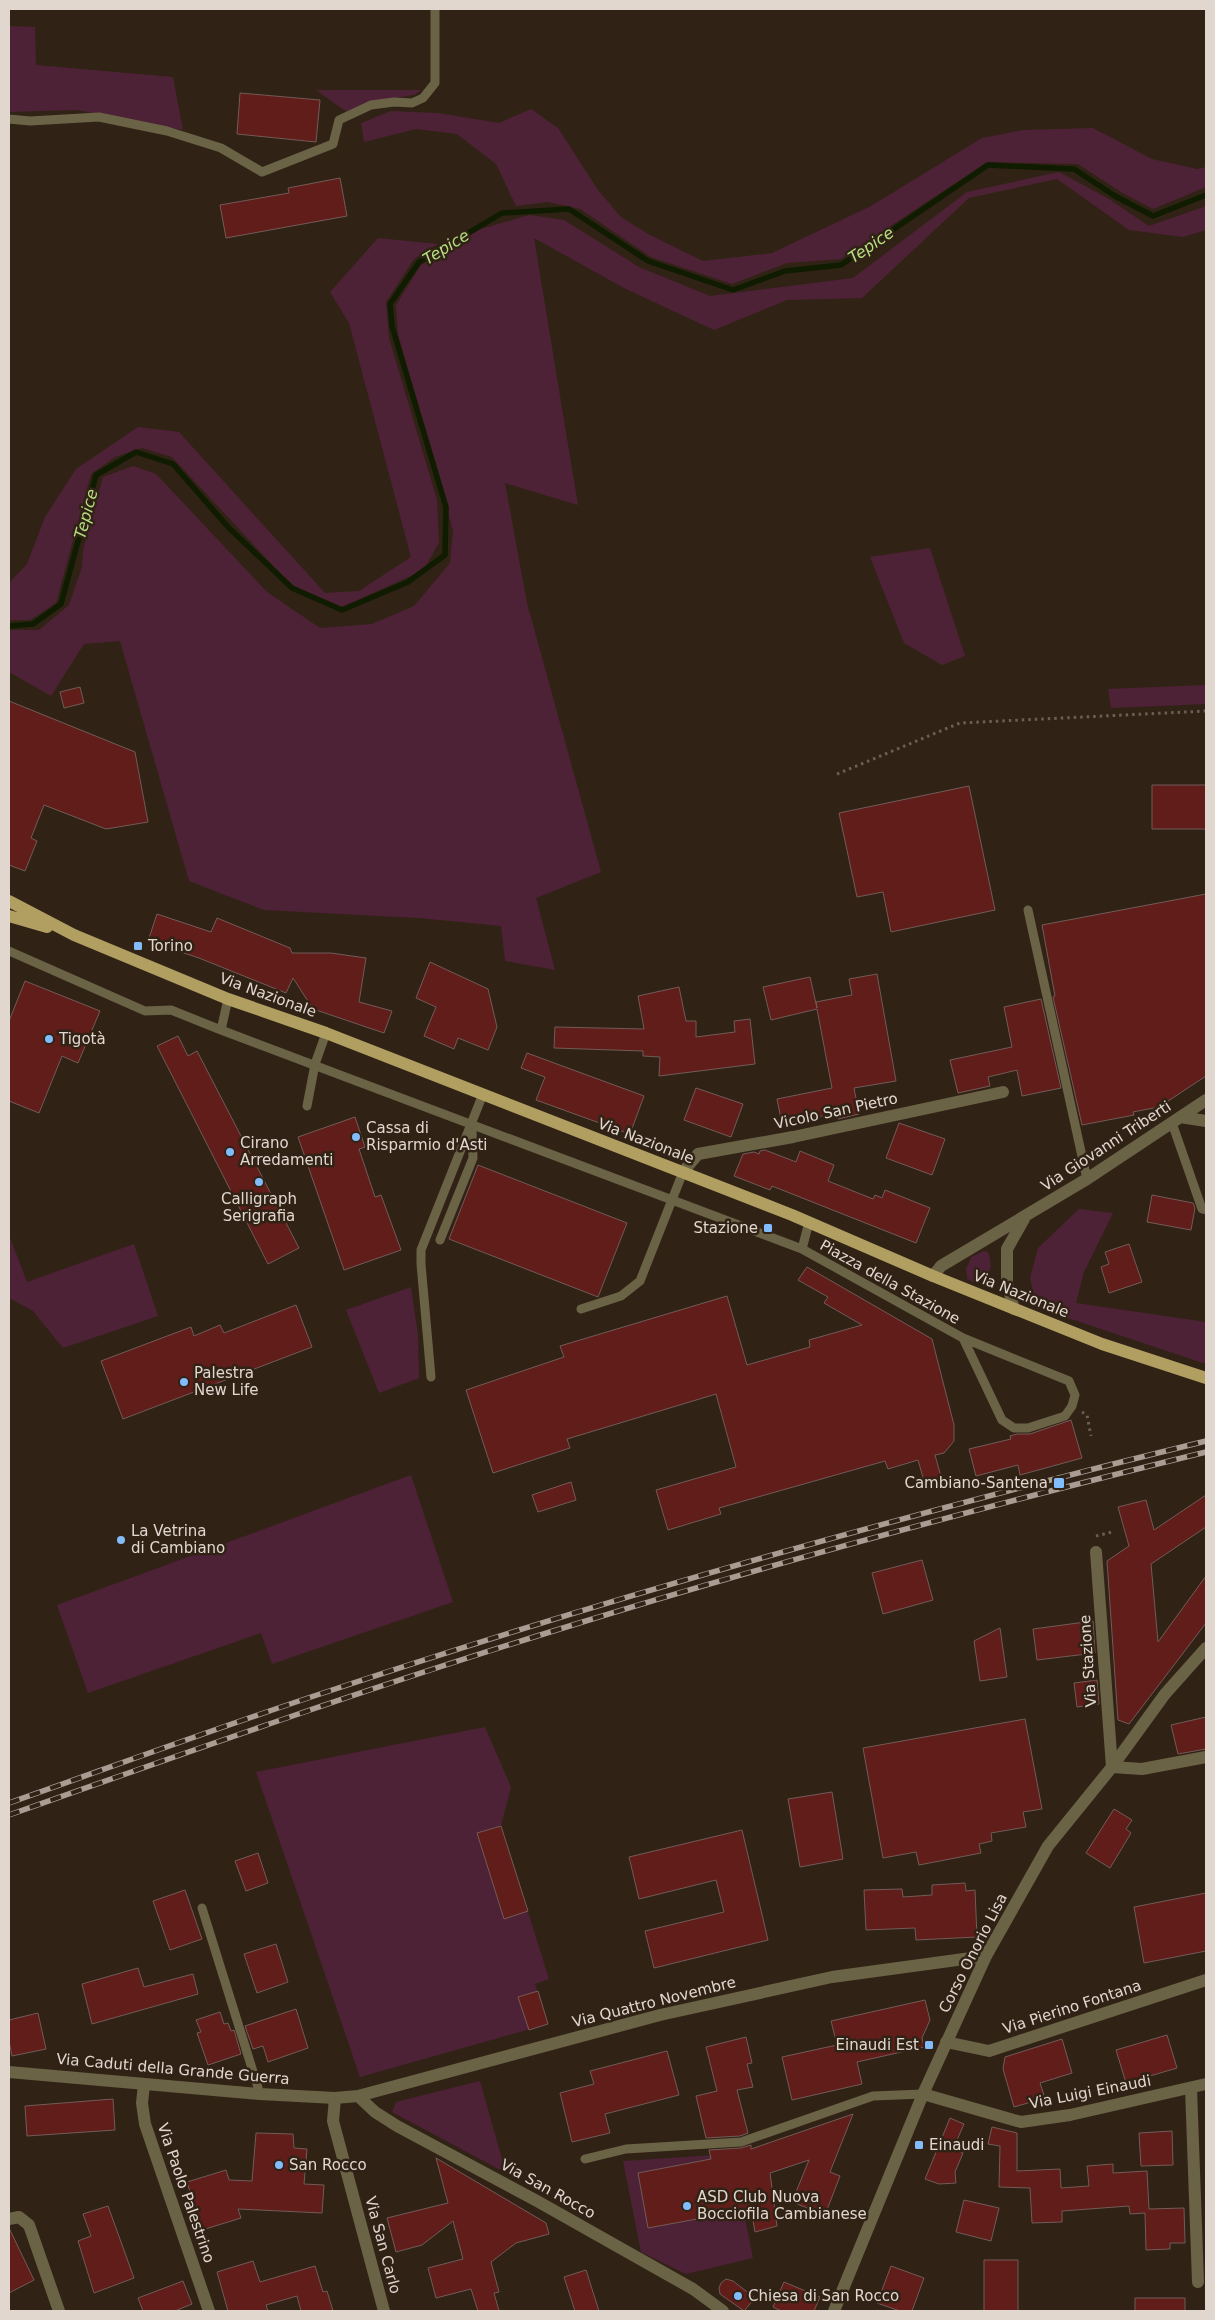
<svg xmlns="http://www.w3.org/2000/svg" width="1215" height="2320" font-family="'DejaVu Sans',sans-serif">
<rect width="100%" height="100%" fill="#312216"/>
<!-- green -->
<path fill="#4e2236" d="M9,26L35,27L36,65L173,77L183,130L77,110L9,112Z
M316,90H421L414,95L365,103L348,113Z
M531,109L558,128L598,190L621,217L648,234L703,261L772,253L871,206L982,138L1023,130L1093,128L1152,159L1197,169L1206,167V187L1153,209L1121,192L1078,164L987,162L841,259L787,263L732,284L651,257L580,209L548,202L516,206L496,164L457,134L416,129L364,142L361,123L391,111L438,113L499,123Z
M1059,172L1109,199L1149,226L1206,206V230L1183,237L1129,230L1057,179L969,198L862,298L787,300L714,330L624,288L534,238L578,505L505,483L527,603L601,872L536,898L555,970L505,961L501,926L419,918L264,910L189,881L120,641L84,644L51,696L9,672V630H39L69,605L82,567L83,550L103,477L133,466L156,474L267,592L320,628L372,624L414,606L450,563L453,531L398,334L396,305L421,265L481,229L529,215L564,220L639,267L710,296L853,278L967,192Z
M378,238L438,244L414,259L386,302L389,338L437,500L439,542L424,570L342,607L292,586L172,457L142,448L115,457L91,474L56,603L30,620H9V583L27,564L45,517L76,469L138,427L179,432L325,593L359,591L411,557L349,323L330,292Z
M930,548L965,656L942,665L904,643L870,557Z
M1206,685V704L1111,708L1108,689Z
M1079,1209L1113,1213L1084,1272L1076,1303L1206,1322V1364L1062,1316L1036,1303L1030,1278L1038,1248Z
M9,1235L27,1282L134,1244L158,1316L63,1348L33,1311L9,1298Z
M984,1251L988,1252C993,1265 991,1274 980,1282H972L967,1278L966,1269L971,1257Z
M411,1287L418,1335L419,1378L379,1393L346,1310Z
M411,1475L453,1602L272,1664L261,1633L88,1693L57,1605Z
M485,1727L511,1787L501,1826L549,1979L535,1984L548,2024L360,2077L256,1772Z
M480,2081L506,2173L392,2112L396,2102Z
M732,2154L753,2258L686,2274L641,2252L623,2161Z"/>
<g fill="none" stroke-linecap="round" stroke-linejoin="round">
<!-- stream -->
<path stroke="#0f1c00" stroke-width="5.5" d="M9,626L33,624L61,604L96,475L136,452L173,464L228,527L292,588L342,610L408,582L445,555L446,507L392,326L390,304L419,262L502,213L569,209L648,261L733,290L785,271L841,265L988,165L1074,169L1115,196L1153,216L1206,195"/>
</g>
<!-- building -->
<path fill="#601d19" stroke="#725b58" d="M240,93L320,100L316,142L237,134Z
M340,178L347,216L226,238L220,205L289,193L288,188Z
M80,687L84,703L64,708L60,692Z
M9,701L135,752L148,822L106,829L44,805L31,838L37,841L25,871L9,865Z
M1152,785H1206V829H1152Z
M969,786L995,910L891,932L883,892L857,897L839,813Z
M1206,894V1076L1159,1107L1133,1112L1134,1115L1082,1125L1053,997L1055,996L1042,925Z
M157,914L211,932L217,918L290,948L292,953H331L366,958L359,1002L392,1011L384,1033L313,1009L293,978L286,993L199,958L148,941Z
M430,962L488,989L497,1027L488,1050L458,1038L454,1049L424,1036L436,1007L416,998Z
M877,974L896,1081L854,1088L859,1114L838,1119L837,1113L782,1124L777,1099L832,1088L817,1009L771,1020L763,987L810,977L817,1008L816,1002L852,995L849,979Z
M25,981L100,1011L78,1063L62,1056L39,1113L9,1101V1021Z
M679,987L686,1021H696V1037L735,1032L734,1021L750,1019L755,1064L659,1076L660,1057L643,1056V1051L554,1048L555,1027L644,1029L638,996Z
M1041,999L1061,1088L1022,1096L1017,1070L988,1077L990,1086L958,1093L950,1060L1012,1047L1004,1007Z
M178,1036L188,1056L197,1051L299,1248L268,1264L157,1046Z
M527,1053L644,1096L630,1134L536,1100L545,1077L521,1068Z
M696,1088L743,1104L731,1137L684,1120Z
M355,1117L365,1147L359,1149L375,1197L381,1195L401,1250L344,1270L298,1137Z
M899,1123L945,1139L932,1175L886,1158Z
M765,1150L796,1162L800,1151L834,1165L828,1181L873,1199L875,1195L882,1198L885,1190L930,1208L916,1243L772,1186L770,1190L734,1176L743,1154L754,1152L759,1154L760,1151Z
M478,1165L627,1223L598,1297L449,1239Z
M1152,1195L1193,1203L1195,1208L1191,1230L1147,1222Z
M1129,1244L1142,1282L1109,1293L1101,1267L1109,1264L1105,1252Z
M807,1267L932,1339L954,1425V1441L944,1453L935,1455L943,1484L926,1488L918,1460L888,1469L885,1461L719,1508L721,1514L668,1530L656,1490L736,1467L716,1394L567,1439L570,1448L493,1473L466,1390L564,1357L560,1346L727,1296L747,1365L810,1347L809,1340L862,1325L824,1303L828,1297L798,1280Z
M296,1305L312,1347L123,1419L101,1361L191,1327L194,1336L220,1325L224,1333Z
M1071,1420L1082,1458L1020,1475L1018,1465L976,1476L969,1449L1011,1439L1010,1436L1017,1434H1030Z
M571,1482L576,1500L538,1512L532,1495Z
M1206,1495V1527L1151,1564L1158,1642L1206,1576V1623L1129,1724L1118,1720L1107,1561L1129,1546L1118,1507L1146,1500L1154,1530Z
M922,1560L933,1600L883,1614L872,1573Z
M1093,1621L1095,1653L1037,1660L1033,1629Z
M1000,1628L1007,1677L980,1681L974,1641Z
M1097,1680L1099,1704L1077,1707L1074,1683Z
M1206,1717V1749L1178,1754L1171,1725Z
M1025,1719L1042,1809L1023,1812L1026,1827L991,1833L992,1841L979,1844L981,1853L919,1865L916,1852L883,1858L863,1748Z
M832,1792L843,1859L800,1867L788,1799Z
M1114,1809L1132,1820L1126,1829L1131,1833L1110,1868L1086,1853Z
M501,1826L528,1911L504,1919L477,1833Z
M742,1830L768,1940L654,1968L645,1931L724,1912L716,1880L639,1899L629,1857Z
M258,1853L268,1883L246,1891L235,1861Z
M965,1883L966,1891L975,1890L977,1937L916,1940L915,1928L866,1930L864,1890L902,1889L903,1897L932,1895V1885Z
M185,1890L202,1939L170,1950L153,1901Z
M1206,1893V1951L1144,1963L1134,1907Z
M276,1944L288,1982L257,1993L244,1954Z
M138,1968L144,1987L193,1974L198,1994L92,2024L82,1984Z
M538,1991L548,2024L529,2030L518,1997Z
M925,2000L930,2020L922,2038L924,2047L857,2062L862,2084L792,2100L782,2057L837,2045L831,2021Z
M296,2009L308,2048L268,2062L263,2046L253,2049L245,2026Z
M220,2012L224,2024L228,2023L231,2031L234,2030L241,2054L208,2065L197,2033L201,2032L196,2020Z
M38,2013L46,2049L12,2056L9,2041V2020Z
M1167,2035L1177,2068L1126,2083L1116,2050Z
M746,2037L752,2063L747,2064L753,2087L737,2090L748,2133L740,2136L706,2138L696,2096L717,2091L706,2047Z
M1062,2039L1072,2073L1040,2083L1045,2098L1014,2107L1003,2069L1005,2057Z
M667,2051L679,2095L605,2114L610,2133L572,2142L560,2093L594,2084L590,2071Z
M113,2099L115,2130L27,2136L25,2106Z
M853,2114L830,2172L840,2176L825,2215L792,2202L809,2160L770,2173L777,2226L755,2232L751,2209L648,2228L638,2173L711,2159L709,2150L741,2148L751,2145V2149Z
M950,2118L964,2124L953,2149L963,2153L955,2172L956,2183L939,2184L925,2179Z
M992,2127L1017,2133V2171L1060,2169L1061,2188L1089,2186L1087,2166L1113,2164V2173L1147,2171L1149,2209L1184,2208L1185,2243H1170V2249L1146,2250L1145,2213L1130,2214L1129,2206L1062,2211V2222L1032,2223L1030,2188L999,2187L1000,2146L988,2144Z
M1172,2131L1173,2165L1141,2166L1139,2133Z
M256,2133L293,2134L294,2148L307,2149L304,2184L324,2185L322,2213L238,2209L241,2218L202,2230L187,2182L226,2170L229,2180L252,2181Z
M436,2158L546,2223L549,2234L516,2243L491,2262L499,2292L494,2293L499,2311H478L471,2289L436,2298L428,2268L463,2259L453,2221L422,2245L396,2252L387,2218L448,2203Z
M964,2200L999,2208L991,2241L956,2232Z
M108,2206L134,2278L94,2293L78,2241L91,2236L83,2214Z
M9,2228L34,2280L9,2293Z
M984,2260H1018V2311H984Z
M253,2261L260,2282L315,2266L323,2292L327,2291L333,2311H301L297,2296L266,2305L268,2311H228L217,2272Z
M891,2266L924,2278L912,2311H900L877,2303Z
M586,2270L599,2311H575L564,2277Z
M726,2279L733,2281L755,2298L744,2311L720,2294L719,2288L721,2283Z
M183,2281L192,2304L175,2311H143L138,2298Z
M784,2282L820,2297L814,2311H781L773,2307Z
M1135,2298H1185V2311H1135Z"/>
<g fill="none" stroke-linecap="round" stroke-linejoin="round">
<!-- path -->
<path stroke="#6c5f54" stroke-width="3" stroke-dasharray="2.5 4" stroke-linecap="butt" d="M837,774L960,723L1206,711
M1082,1412L1087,1415L1091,1436
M1096,1536L1112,1532"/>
<!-- service -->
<path stroke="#6b6345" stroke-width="9" d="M9,119L30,121L99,117L167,131L221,148L262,172L333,144L339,120L371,105L394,102L412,103L423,98L435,83V9
M1028,910L1087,1179
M9,951L145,1011L171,1010L221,1030
M228,999L221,1030L802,1249
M307,1106L315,1064L326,1033
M1172,1123L1202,1209L1206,1210
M809,1222L802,1249L963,1338L1002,1420L1014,1428H1028L1065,1416L1072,1406L1075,1395L1069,1381L963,1338
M440,1240L473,1158L472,1128
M581,1309L621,1296L640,1281L683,1172
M431,1377L421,1264V1250L483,1094
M202,1908L260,2094
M585,2159L626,2149L741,2142L873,2096L923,2094"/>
<!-- minor -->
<path stroke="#6b6345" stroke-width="12" d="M1180,1117L1206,1121
M683,1172L698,1154L793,1137L1003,1092
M933,1276L941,1266L1087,1179L1206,1100
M1014,1309L1007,1283V1249L1024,1219
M1096,1552L1112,1767
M946,2042L989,2051L1206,1980
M9,2072L260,2094L335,2098L358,2096L660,2015L832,1977L986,1956
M144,2084L142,2103L145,2124L209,2311
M1191,2088L1198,2282
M923,2094L1021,2122L1070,2115L1206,2084
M358,2096L375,2112L397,2126L537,2201L693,2289L723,2311
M335,2098L333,2121L384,2311
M9,2219L19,2217L29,2225L59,2311"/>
<!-- tertiary -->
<path stroke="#6b6345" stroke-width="12" d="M1112,1767L1142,1769L1206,1757
M834,2311L923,2094L986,1956L1048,1846L1112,1767L1165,1694L1206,1648"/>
<!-- primary -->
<path stroke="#b09f61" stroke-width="12" d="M9,901L74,935L228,999L326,1033L792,1215L933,1276L1102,1344L1206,1378
M9,916L47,927"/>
<!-- rail casing -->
<g stroke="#a89c93" stroke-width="5.5">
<path id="rail" d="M9,1803C111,1767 214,1729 317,1695C610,1597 907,1514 1206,1441
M9,1815C193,1750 377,1685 563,1628C775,1562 990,1505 1206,1452"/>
</g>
<!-- rail -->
<use href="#rail" stroke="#312216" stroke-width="4" stroke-dasharray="11" stroke-linecap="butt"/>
</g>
<!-- markers -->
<g fill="#83bcfb" stroke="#312216" stroke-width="2">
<rect x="133" y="941" width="10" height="10" rx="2.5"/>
<circle cx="49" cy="1039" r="5"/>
<circle cx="356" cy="1137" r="5"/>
<circle cx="230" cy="1152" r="5"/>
<circle cx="259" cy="1182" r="5"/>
<rect x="763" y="1223" width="10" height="10" rx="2.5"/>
<circle cx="184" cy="1382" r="5"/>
<rect x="1053" y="1477" width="12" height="12" rx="2.5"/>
<circle cx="121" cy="1540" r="5"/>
<rect x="924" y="2040" width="10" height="10" rx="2.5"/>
<rect x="914" y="2140" width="10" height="10" rx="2.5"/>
<circle cx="279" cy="2165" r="5"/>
<circle cx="687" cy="2206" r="5"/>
<circle cx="738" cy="2296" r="5"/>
</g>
<g text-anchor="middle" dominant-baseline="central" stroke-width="5" stroke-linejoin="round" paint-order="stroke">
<!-- poi labels -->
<g font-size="15" fill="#e1d7cf" stroke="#312216" text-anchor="start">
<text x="148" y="946">Torino</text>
<text x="59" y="1039">Tigotà</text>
<text x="366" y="1128">Cassa di<tspan x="366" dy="17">Risparmio d'Asti</tspan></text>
<text x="240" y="1143">Cirano<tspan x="240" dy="17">Arredamenti</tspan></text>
<text x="259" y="1199" text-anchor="middle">Calligraph<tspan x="259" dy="17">Serigrafia</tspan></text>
<text x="758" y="1228" text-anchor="end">Stazione</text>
<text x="194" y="1373">Palestra<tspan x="194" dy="17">New Life</tspan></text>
<text x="1048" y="1483" text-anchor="end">Cambiano-Santena</text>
<text x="131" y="1531">La Vetrina<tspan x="131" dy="17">di Cambiano</tspan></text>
<text x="919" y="2045" text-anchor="end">Einaudi Est</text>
<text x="929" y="2145">Einaudi</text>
<text x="289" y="2165">San Rocco</text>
<text x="697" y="2197">ASD Club Nuova<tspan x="697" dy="17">Bocciofila Cambianese</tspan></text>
<text x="748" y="2296">Chiesa di San Rocco</text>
</g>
<!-- street labels -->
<g font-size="15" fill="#e1d7cf" stroke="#312216">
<text transform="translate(268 995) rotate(20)">Via Nazionale</text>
<text transform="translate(836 1111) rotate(-12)">Vicolo San Pietro</text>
<text transform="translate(646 1141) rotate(21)">Via Nazionale</text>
<text transform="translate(1106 1146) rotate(-33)">Via Giovanni Triberti</text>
<text transform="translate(890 1282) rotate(29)">Piazza della Stazione</text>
<text transform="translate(1021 1294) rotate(22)">Via Nazionale</text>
<text transform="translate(1088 1661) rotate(-94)">Via Stazione</text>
<text transform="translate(973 1953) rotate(-63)">Corso Onorio Lisa</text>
<text transform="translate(654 2002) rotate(-14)">Via Quattro Novembre</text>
<text transform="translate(1072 2007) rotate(-18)">Via Pierino Fontana</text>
<text transform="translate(173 2069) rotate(5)">Via Caduti della Grande Guerra</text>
<text transform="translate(1090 2092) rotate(-11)">Via Luigi Einaudi</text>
<text transform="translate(548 2189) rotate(29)">Via San Rocco</text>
<text transform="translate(186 2193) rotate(71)">Via Paolo Palestrino</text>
<text transform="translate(383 2245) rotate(75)">Via San Carlo</text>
</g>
<!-- water labels -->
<g font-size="16" font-style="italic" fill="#b5df81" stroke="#312216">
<text transform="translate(871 245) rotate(-34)">Tepice</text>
<text transform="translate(446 247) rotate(-32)">Tepice</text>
<text transform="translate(86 514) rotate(-75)">Tepice</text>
</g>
</g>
<!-- border -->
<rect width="1215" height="2320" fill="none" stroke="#e1d7cf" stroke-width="20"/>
</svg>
